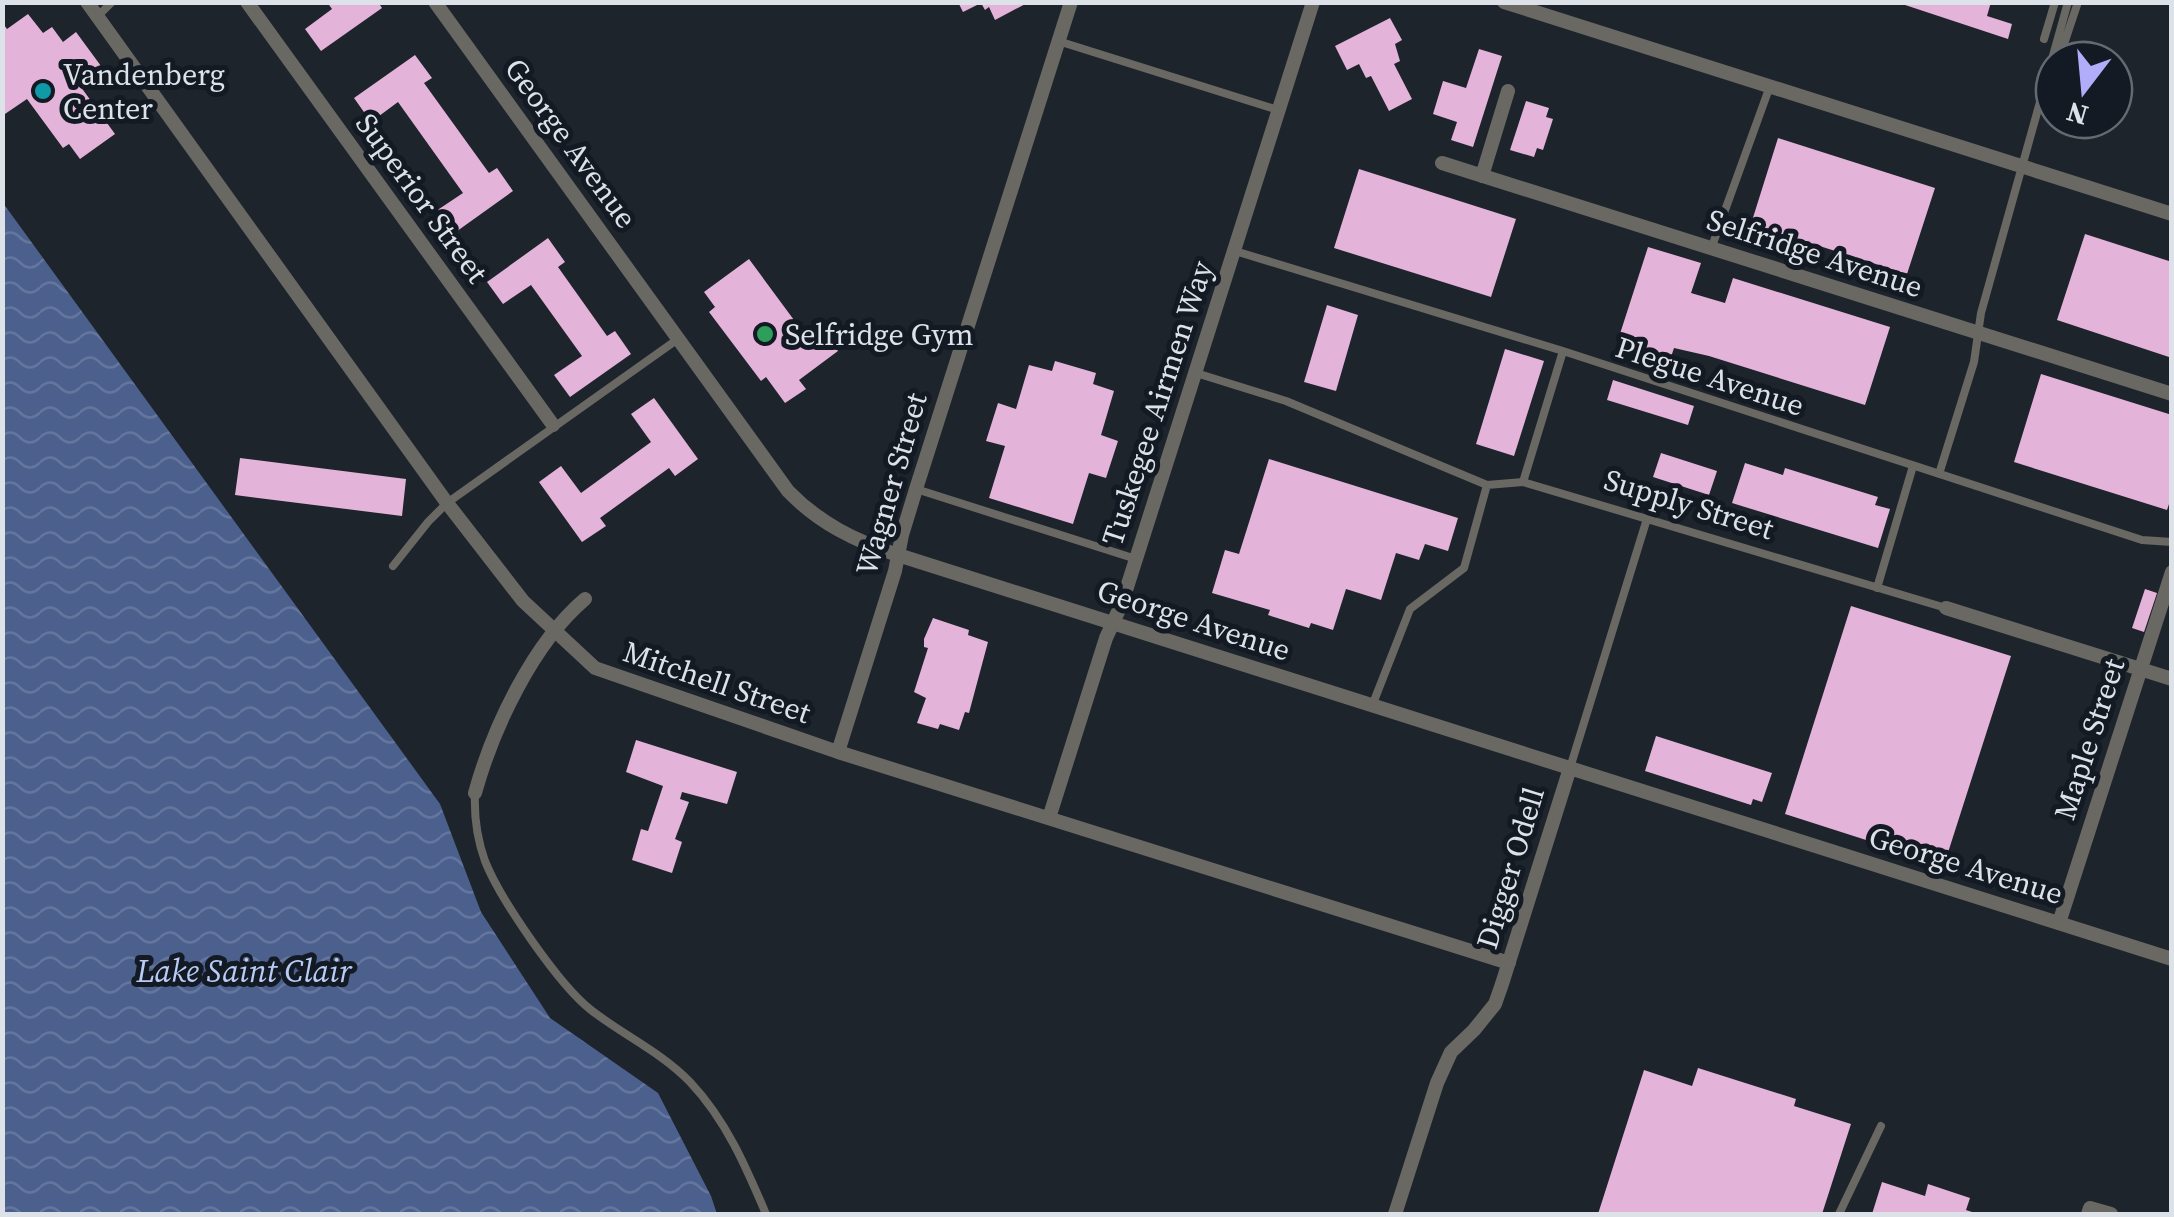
<svg xmlns="http://www.w3.org/2000/svg" width="2174" height="1217" font-family="'Source Serif 4',serif">
<defs>
<pattern id="water-waves" width="16" height="10" patternUnits="userSpaceOnUse" patternTransform="scale(2.5)"><rect width="16" height="10" fill="#4b608d"/><path d="M0 5q4-4 8 0t8 0" fill="none" stroke="#64769d"/></pattern>
</defs>
<rect width="100%" height="100%" fill="#1d242c"/>
<!-- water -->
<path fill="url(#water-waves)" d="M3,203L440,804L481,912L550,1018L658,1093L711,1196L717,1214H3Z"/>
<!-- building -->
<path fill="#e4b3da" d="M327,2H378L382,8L321,51L305,29L332,9Z
M958,2H1029L995,20L989,7L985,10L981,3L963,12Z
M1896,2H1991L1987,16L2012,24L2008,39Z
M28,14L43,33L52,27L63,42L76,32L101,66L78,83L115,134L80,159L69,144L63,148L27,99L2,116V22L7,29Z
M1390,18L1402,40L1395,44L1400,61L1394,64L1412,99L1389,111L1371,76L1366,78L1359,64L1347,70L1335,46Z
M1479,49L1502,56L1473,147L1451,140L1457,122L1433,114L1443,81L1466,88Z
M415,55L432,78L424,83L489,173L497,168L513,191L453,234L436,211L463,193L398,102L371,122L354,98Z
M1526,101L1549,108L1546,117L1553,119L1543,150L1537,148L1534,157L1510,150Z
M1778,138L1935,188L1907,274L1751,224Z
M1359,169L1516,219L1491,297L1334,248Z
M2085,234L2172,262V358L2057,320Z
M548,238L565,262L558,267L607,336L615,331L631,354L570,397L554,375L582,356L531,285L503,304L487,282Z
M1648,247L1701,263L1691,293L1725,303L1733,278L1890,327L1865,405L1709,356L1674,348L1671,357L1618,340Z
M749,259L808,339L822,329L838,351L799,380L806,389L785,403L766,377L761,381L709,312L715,307L704,292Z
M1327,305L1358,315L1336,391L1304,382Z
M1505,349L1544,361L1514,456L1476,444Z
M1055,361L1096,373L1093,384L1114,391L1101,435L1118,441L1106,478L1089,473L1073,524L989,498L1005,446L986,441L998,403L1016,409L1029,365L1052,371Z
M2041,374L2172,415V495L2167,510L2014,462Z
M1613,380L1694,406L1688,425L1607,400Z
M654,398L698,459L675,476L669,468L600,518L606,526L582,542L539,482L561,466L581,493L651,442L631,414Z
M1661,453L1717,471L1709,495L1653,477Z
M240,458L406,479L402,516L235,495Z
M1269,459L1458,518L1448,551L1425,544L1419,560L1396,553L1381,600L1346,589L1333,630L1311,623L1309,628L1268,615L1270,610L1212,593L1225,550L1239,554Z
M1745,463L1783,475L1785,468L1878,497L1875,505L1890,509L1878,548L1732,503Z
M2145,589L2157,593L2144,632L2132,628Z
M1851,606L2011,656L1944,865L1785,814Z
M933,618L969,630L968,635L988,642L969,713L965,712L959,730L940,724L938,729L917,723L926,698L914,692L928,648L924,647V639Z
M1656,736L1772,773L1762,802L1753,799L1751,805L1645,771Z
M636,740L737,772L727,804L682,792L680,799L689,802L675,839L682,842L672,873L632,860L641,829L648,831L663,786L626,772Z
M1698,1068L1796,1099L1794,1106L1851,1124L1822,1214H1598L1644,1070L1692,1086Z
M1882,1182L1925,1196L1928,1184L1970,1198L1966,1210L1978,1214H1872Z"/>
<g fill="none" stroke-linecap="round" stroke-linejoin="round">
<!-- lane -->
<path stroke="#6a6863" stroke-width="8" d="M97,17L112,2
M2044,39L2055,2
M1058,41L1278,110
M2063,47L2078,2
M1711,249L1770,86
M1235,251L1563,351L2142,540L2172,542
M1196,373L1286,401L1487,485L1523,482L1946,608
M1939,474L1974,362L1981,313L2068,2
M1523,482L1563,351
M916,489L1136,559
M393,566L428,522L447,503L678,339
M1877,588L1913,466
M1372,706L1410,609L1464,568L1487,485
M1570,768L1646,522
M475,793C474,816 477,839 485,861C500,899 559,985 591,1010C623,1035 661,1052 690,1082C726,1120 746,1167 766,1214
M1839,1214L1881,1126"/>
<!-- street -->
<path stroke="#6a6863" stroke-width="14" d="M87,2L447,503L523,601L595,668L838,752L1509,963
M247,2L553,425
M435,2L788,491C819,523 855,541 898,555L2172,959
M1504,2L2172,214
M1442,163L2172,394
M1482,176L1508,91
M1946,608L2172,679
M838,752L895,571L902,535L916,489L1071,2
M475,793C493,728 533,643 585,599
M1049,818L1106,638L1122,603L1313,2
M2059,923L2172,572
M1395,1214L1437,1083L1451,1052L1474,1030L1495,1004L1502,984L1570,768
M2088,1214L2090,1208L2111,1214"/>
</g>
<!-- markers -->
<circle fill="#0f9aa8" stroke="#131a23" stroke-width="4" cx="43" cy="91" r="10"/>
<circle fill="#2e9e5b" stroke="#131a23" stroke-width="4" cx="765" cy="334" r="10"/>
<g text-anchor="middle" dominant-baseline="central" stroke-width="10" stroke-linejoin="round" paint-order="stroke">
<!-- poi labels -->
<g font-size="30" fill="#dde2e8" stroke="#131a23" text-anchor="start">
<text x="63" y="74">Vandenberg<tspan x="63" dy="34">Center</tspan></text>
<text x="785" y="334">Selfridge Gym</text>
</g>
<!-- street labels -->
<g font-size="30" fill="#dde2e8" stroke="#131a23">
<text transform="translate(571 143) rotate(54)">George Avenue</text>
<text transform="translate(422 198) rotate(54)">Superior Street</text>
<text transform="translate(1815 253) rotate(18)">Selfridge Avenue</text>
<text transform="translate(1710 376) rotate(18)">Plegue Avenue</text>
<text transform="translate(1157 403) rotate(-72)">Tuskegee Airmen Way</text>
<text transform="translate(891 484) rotate(-74)">Wagner Street</text>
<text transform="translate(1689 504) rotate(17)">Supply Street</text>
<text transform="translate(1194 620) rotate(18)">George Avenue</text>
<text transform="translate(717 682) rotate(19)">Mitchell Street</text>
<text transform="translate(2089 739) rotate(-72)">Maple Street</text>
<text transform="translate(1966 865) rotate(17)">George Avenue</text>
<text transform="translate(1510 868) rotate(-73)">Digger Odell</text>
</g>
<!-- water labels -->
<g font-size="32" font-style="italic" fill="#b8ccf7" stroke="#131a23">
<text x="244" y="971">Lake Saint Clair</text>
</g>
</g>
<!-- border -->
<rect width="2174" height="1217" fill="none" stroke="#dde2e8" stroke-width="10"/>
<!-- north arrow -->
<g transform="translate(2084 90) rotate(196)"><circle r="48" fill="#131a23" stroke="#646a72" stroke-width="2.5"/>
<path d="M0-8L18 38L0 25L-18 38Z" fill="#b1adfa"/>
<text y="-15" font-size="28" font-weight="bold" text-anchor="middle" fill="#dde2e8">N</text>
</g>
</svg>
